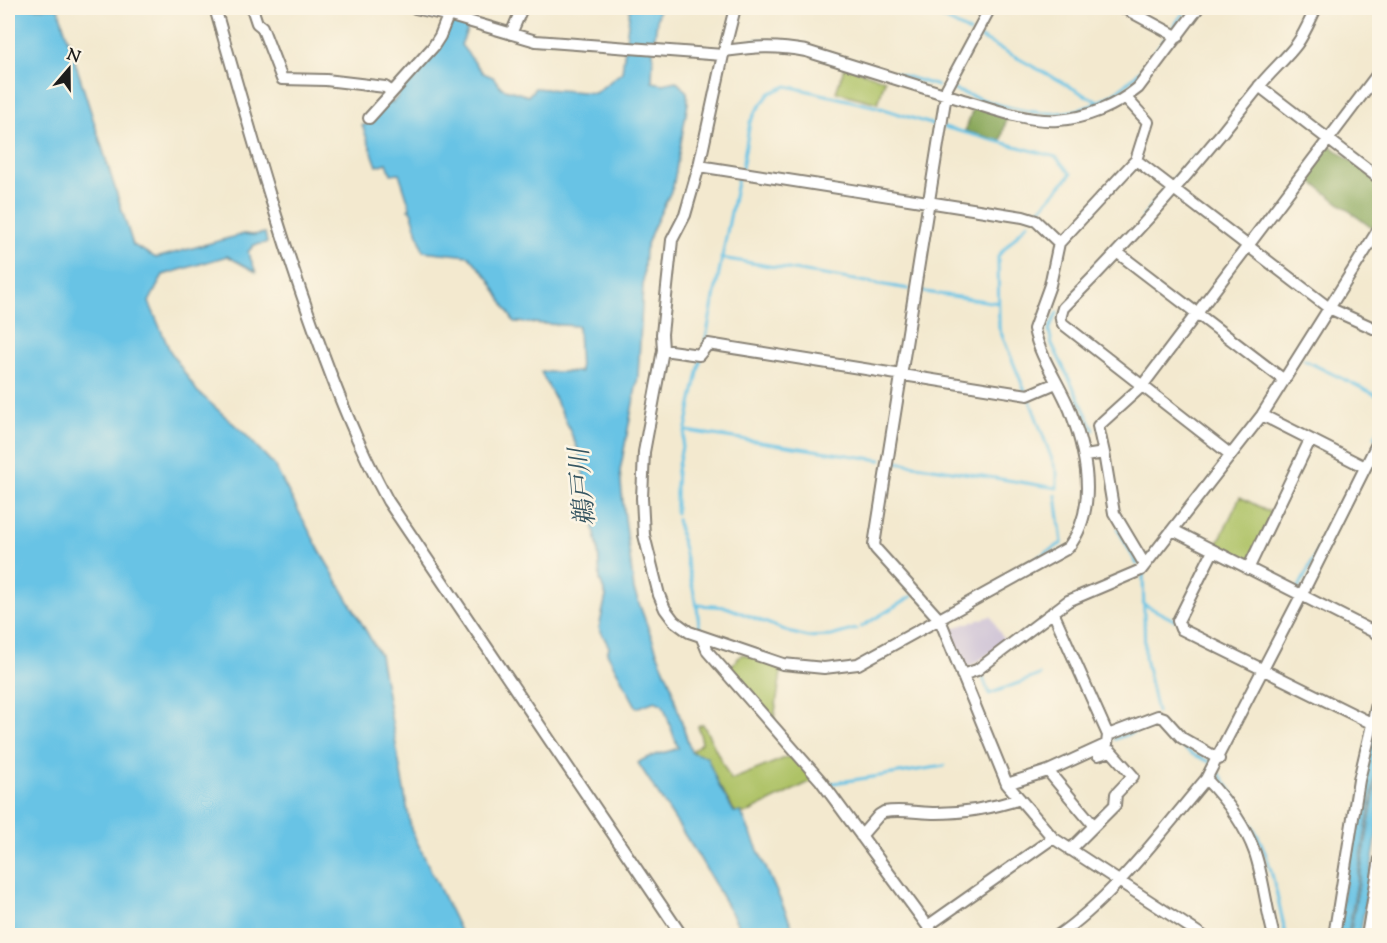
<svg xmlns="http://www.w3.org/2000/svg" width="1387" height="943" font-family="'Sorts Mill Goudy','Noto Serif JP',serif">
<rect width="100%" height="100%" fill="#fcf5e5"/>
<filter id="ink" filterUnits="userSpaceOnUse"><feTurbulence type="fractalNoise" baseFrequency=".0167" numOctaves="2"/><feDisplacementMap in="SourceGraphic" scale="12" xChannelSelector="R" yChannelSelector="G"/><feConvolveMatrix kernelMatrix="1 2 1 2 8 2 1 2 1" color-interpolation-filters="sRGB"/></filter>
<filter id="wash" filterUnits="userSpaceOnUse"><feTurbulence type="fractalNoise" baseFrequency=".008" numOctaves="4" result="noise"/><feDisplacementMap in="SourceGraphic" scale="24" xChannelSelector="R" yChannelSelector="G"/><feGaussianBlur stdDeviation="1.35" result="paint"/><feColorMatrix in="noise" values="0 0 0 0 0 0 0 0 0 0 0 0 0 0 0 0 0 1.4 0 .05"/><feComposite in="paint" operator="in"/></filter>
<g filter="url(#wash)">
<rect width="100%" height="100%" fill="#f3e9cf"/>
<!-- industrial -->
<path fill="#cbbfd5" d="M991,616L1005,642L970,667L963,665L949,629Z"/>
<!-- green -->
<path fill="#aec266" stroke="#656f41" stroke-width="1.5" d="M845,66L885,80L878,103L836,92Z
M1240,497L1272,513L1249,562L1243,563L1215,549Z
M742,654L782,666L774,719L728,669Z
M703,724L731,780L795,754L816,779L747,813L735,812L719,786L691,752L702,742L698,726Z
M1379,885V935H1372Z"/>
<!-- forest -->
<path fill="#8aa85b" stroke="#53623c" stroke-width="1.5" d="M974,106L1007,116L1001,141L965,131Z
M1326,145L1331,146L1379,182V219L1373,229L1304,176Z"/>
<!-- water -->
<path fill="#67c3e5" stroke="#427080" stroke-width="1.5" d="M8,8H58L133,245L156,258L244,234L253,235L265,233L267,243L254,245L248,252L256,272L227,256L163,275L149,302L170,351L197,391L246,435L274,465L321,553L380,655L411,829L462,935H8Z
M460,8H467V30L461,45L483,73L493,77L502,88L528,96L535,88L595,93L622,72L630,8H662L658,11L653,53L652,82L663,84L676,81L687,92L688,103L673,187L652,231L645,250L638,377L620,471L622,494L634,590L659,657L672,687L673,694L691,752L707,757L719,786L734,812H741L796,935H744L699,857L638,763C648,754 665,754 678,748L663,705L655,701L637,708L607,653L609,647L599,628L606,596L600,580L598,549L579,452L565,419L541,372H580L578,326L514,322L489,279L469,256L423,251L411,210L408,209L410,207L399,173L391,174L387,163L377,166L362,125H365L387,101L392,103L399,95L398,91C406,87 411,78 418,71C435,51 450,33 460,8Z
M1379,706V753L1348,935L1336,936L1370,744Z
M1379,765V822L1360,935H1350Z"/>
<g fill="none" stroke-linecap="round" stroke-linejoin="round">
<!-- stream -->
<path stroke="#67c3e5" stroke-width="3" d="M923,8L970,32
M1174,26L1187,8
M981,38L1098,102
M1293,40L1301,28
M737,44L762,40L801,45
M894,73L938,86
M1258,79L1289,46
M954,90C1024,114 1077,133 1137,74C1147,64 1156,50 1165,38
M1245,96L1251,88
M944,127L1056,157L1071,174L1034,216
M742,168L750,122L756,111L770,93L787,86L877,107L934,125
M1173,180L1196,155
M1143,217L1166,188
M721,258L909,289
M919,291L998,303
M1057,313L1049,330L1052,344L1094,430
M705,343L738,177
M1304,360L1380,397
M1025,391L999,328L998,256L1028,223
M687,431L881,460
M1375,437L1380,428
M890,461L1057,488V473L1029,398
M676,513V486L677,470L701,358
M677,519L697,607L700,632
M1118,529L1137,564
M1143,573L1145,658L1157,712
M1010,574L1062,543L1056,495
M1298,589L1324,539
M919,592L921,591L942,614
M1143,604L1174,620
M697,607L699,605L726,607L792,633L808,637L831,636L856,629
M861,627L912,596
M982,675L989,694L1040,675
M1115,739L1159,722L1175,742L1192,754L1210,762
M1219,773C1234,796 1251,820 1262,845C1274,874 1279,905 1286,936
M827,784L944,766"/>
</g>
</g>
<g filter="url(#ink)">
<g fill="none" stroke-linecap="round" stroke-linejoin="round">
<!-- minor casing -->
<g stroke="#888276" stroke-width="14">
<path id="minor" d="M215,8C246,115 276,224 314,329C336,390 357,444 388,501L682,936
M252,8L257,23L262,27L282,79L326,80L385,87L392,92
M415,8L451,16L536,41L723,55
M735,8L723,55L699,166L685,215L672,240L662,334L663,350L644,452L642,498L644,535L659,595L665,609L674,621L689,632L783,664L824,668L858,664L1068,548C1099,508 1087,454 1070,410C1059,383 1040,358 1034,329L1050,285L1059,243L1136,160L1148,122L1126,98
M990,8L947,88L874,545L876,549L940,620L1007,784L1053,838L1203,936
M1124,8L1178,37
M511,34L522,8
M724,51C755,47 774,45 806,51C857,67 908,83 960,99C990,108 1026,122 1058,120C1087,118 1116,106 1138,88L1198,8
M1259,86L1380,179
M369,118L433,47L440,36L451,8
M1136,160L1329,308L1380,331
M699,166L1023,217L1036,221L1059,243
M1118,253L1284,380
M663,350L699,355L708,344L1028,395L1056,383
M1262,415L1365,467
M1104,453L1114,513L1145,565
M1231,455L1063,324C1059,318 1061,315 1063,308C1132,239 1197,166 1257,89C1269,73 1285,60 1297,44C1305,33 1310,20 1316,8
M1085,456L1104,453L1098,426L1142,386L1380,71
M1173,530L1380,635
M1213,551L1178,621L1181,629L1371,723
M1248,569L1310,440
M1053,612L1108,735
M702,638L708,652L821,781L935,936
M962,675L977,670L1068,601L1141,570L1262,415L1380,227
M1048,771L1094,826
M1007,784L1048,771L1107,744L1108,735L1158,716L1164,718L1182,738L1219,759
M861,836L879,815L884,812C901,809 919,813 936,813C965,813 992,808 1020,799
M1070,850L1115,805L1116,794L1133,776L1111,751L1098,755
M929,925L1053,838
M1057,936C1112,899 1163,830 1206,779
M1274,936C1266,909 1264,880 1255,853C1245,825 1227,801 1206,779L1301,596L1380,438
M1334,936L1359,780L1380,691
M1367,936L1380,859"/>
</g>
<!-- minor -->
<use href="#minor" stroke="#fff" stroke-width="10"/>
</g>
</g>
<g text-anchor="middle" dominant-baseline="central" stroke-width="5" stroke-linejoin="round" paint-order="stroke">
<!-- water labels -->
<g font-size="26" font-style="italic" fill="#365662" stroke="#fcf5e5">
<text transform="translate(584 487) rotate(-95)">鵜戸川</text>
</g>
</g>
<!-- margin -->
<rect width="1387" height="943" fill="none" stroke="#fcf5e5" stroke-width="30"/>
<!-- north arrow -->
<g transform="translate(69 69) rotate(20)" stroke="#fcf5e5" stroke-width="4.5" paint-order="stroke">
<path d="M0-4.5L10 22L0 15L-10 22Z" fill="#1c1c1c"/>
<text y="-9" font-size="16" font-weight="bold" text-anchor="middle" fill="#1c1c1c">N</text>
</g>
</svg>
